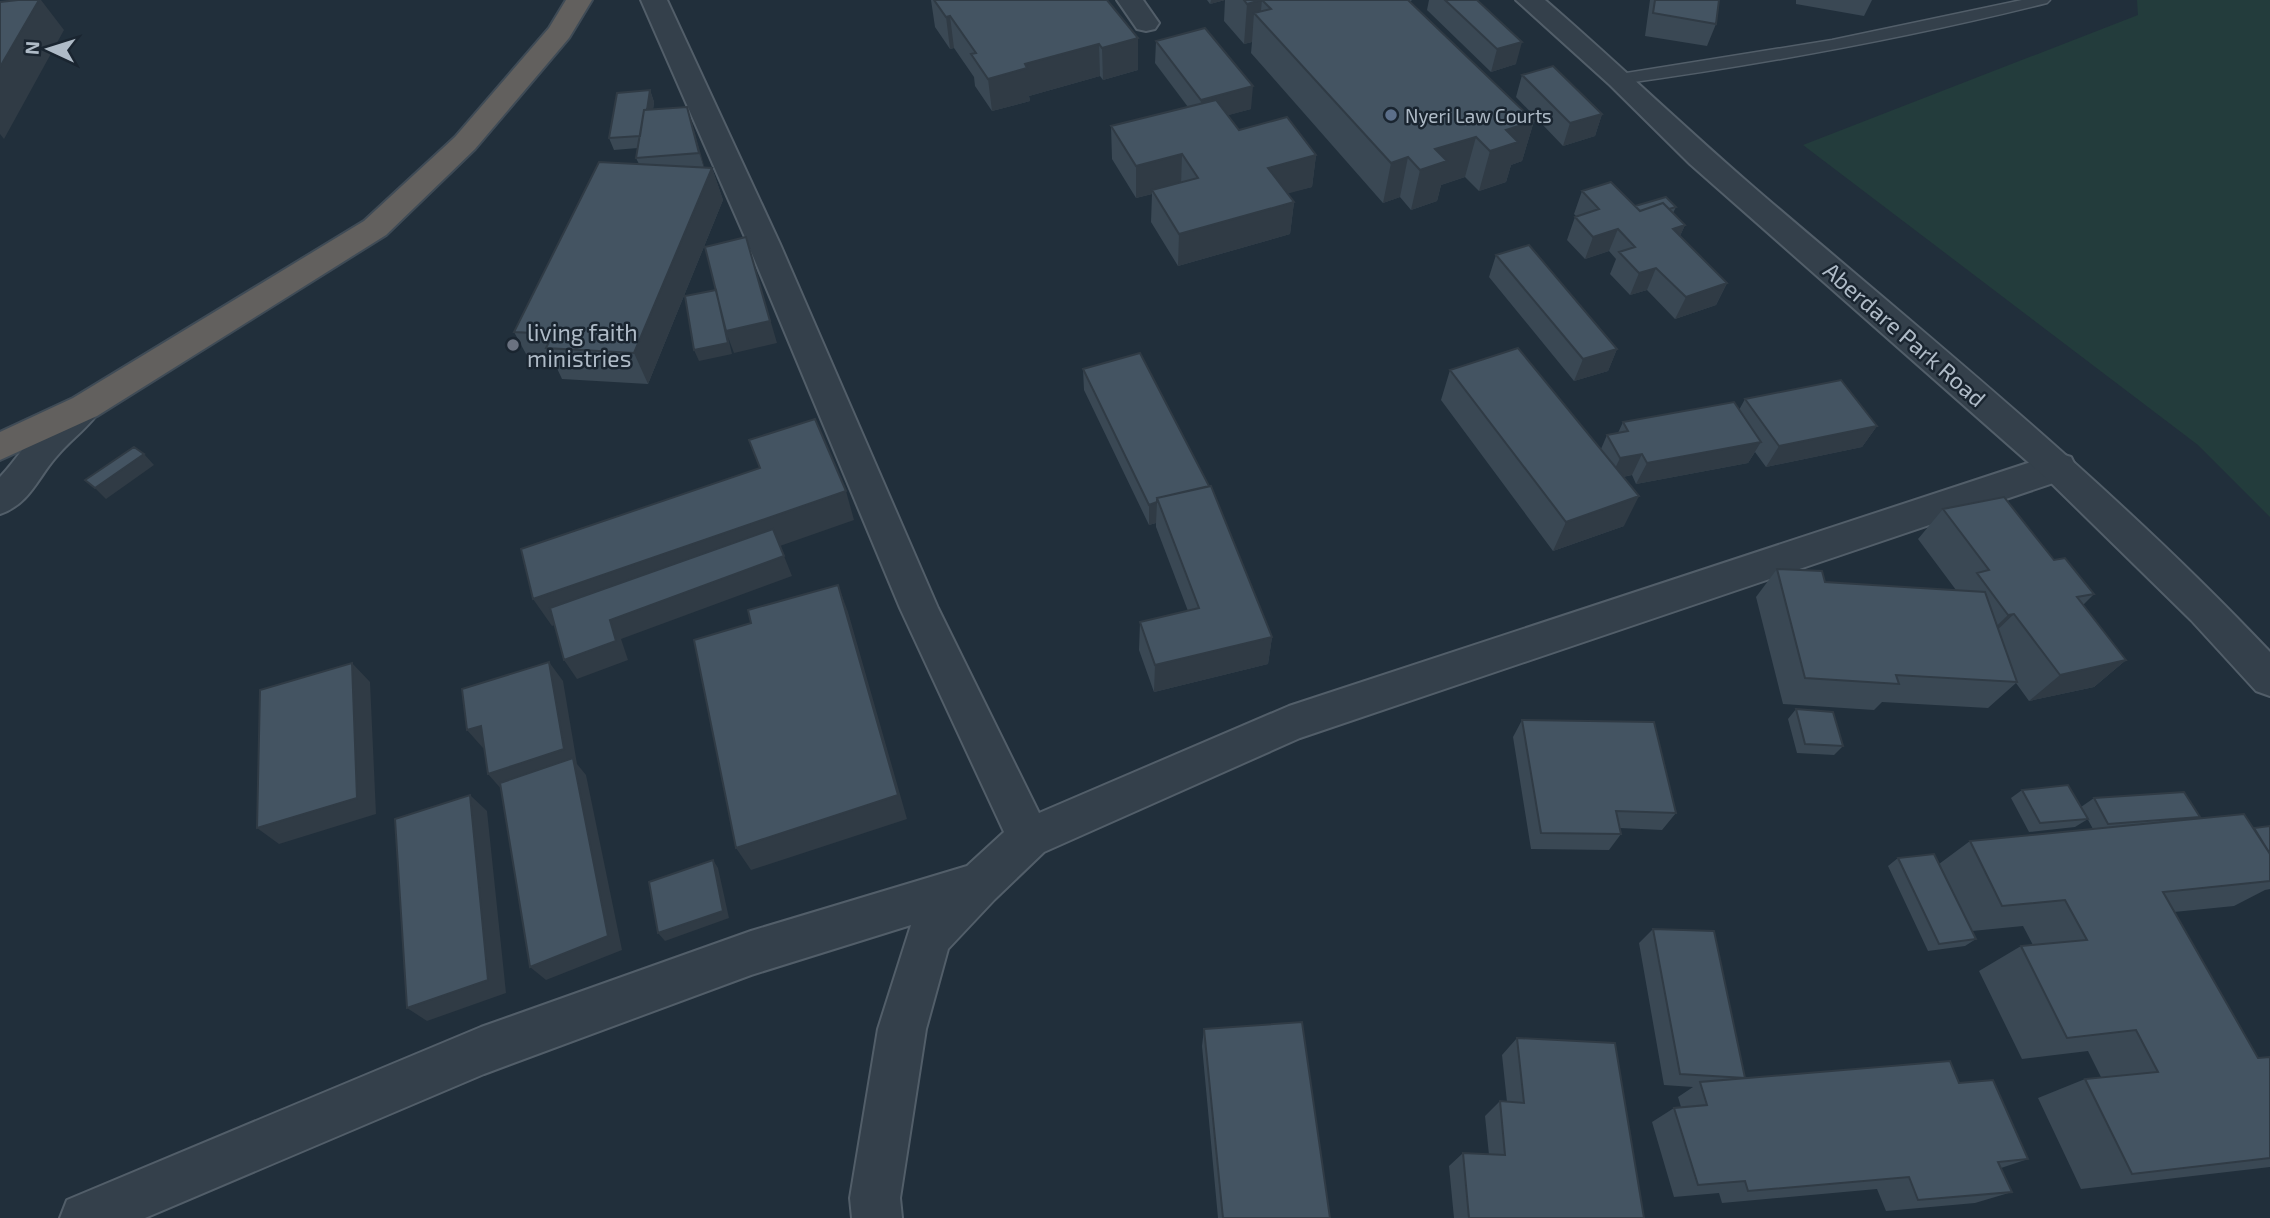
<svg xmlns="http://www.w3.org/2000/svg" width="2270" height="1218" font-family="'Exo 2',sans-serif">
<rect width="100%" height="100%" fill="#212f3b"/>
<!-- green -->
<path fill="#233c3c" d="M2137,0H2270V517L2198,445L1803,145L2138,15Z"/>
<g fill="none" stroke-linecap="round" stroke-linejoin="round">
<!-- service casing -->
<g stroke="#525e69" stroke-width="3">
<path id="service" d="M2022,0H2050L2047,3C1907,38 1764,64 1620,84L1612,79L1620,74L1832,40Z"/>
</g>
<!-- minor casing -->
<g stroke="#525e69" stroke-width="4">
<path id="minor" d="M641,0H667L780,244L938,608L1039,813L1289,706L2058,453L2071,457L2076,467L2071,477L1300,738L1044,852L995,899L948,949L926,1029L900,1198L902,1218H852L850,1198L878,1029L911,925L751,975L484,1074L145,1218H60L67,1200L481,1027L751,931L967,866L1004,832L900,608L748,244Z
M1117,0H1143L1159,23L1155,29L1146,31L1137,29Z
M85,394L97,398L102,407C91,426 71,439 57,456C38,477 30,504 0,514V477C26,450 47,406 85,394Z"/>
</g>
<!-- tertiary casing -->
<g stroke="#525e69" stroke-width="4">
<path id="tertiary" d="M1516,0H1545C1620,65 1691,134 1766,198C1938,345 2114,487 2270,652V696L2256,691L2191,620L2045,477L1690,164L1610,85Z"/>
</g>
<!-- trunk casing -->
<g stroke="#3f4b56" stroke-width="4">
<path id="trunk" d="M566,0H592L569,38L475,149L386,235L97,416L0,460V432L73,398L364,221L455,137L549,28Z"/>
</g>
<!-- service -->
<use href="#service" fill="#34404b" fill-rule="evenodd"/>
<!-- minor -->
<use href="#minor" fill="#34404b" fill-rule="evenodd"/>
<!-- tertiary -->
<use href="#tertiary" fill="#34404b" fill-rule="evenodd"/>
<!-- trunk -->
<use href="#trunk" fill="#62605e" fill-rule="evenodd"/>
</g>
<!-- wall -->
<path fill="#3a4854" d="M931,0H1107L1138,38V70L1103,80L1100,76L1029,96L1030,101L992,111L975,86L974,77L954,48L950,49L935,27Z
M1207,0H1412L1410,2L1534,121L1522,161L1511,165L1506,182L1479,191L1465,177L1441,185L1437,201L1411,210L1400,197L1383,203L1251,53L1252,42L1244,44L1224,21L1225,0L1210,4Z
M1429,0H1477L1516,64L1491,72L1427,10Z
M1650,0H1719L1716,24L1707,46L1645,36Z
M1796,0H1872L1864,16L1796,4Z
M1156,41L1251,109L1228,115L1239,130L1316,155L1312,187L1287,193L1294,202L1290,234L1178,266L1151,222L1152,194L1136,198L1112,159L1111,126L1188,107L1155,63Z
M1522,75L1602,114L1595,136L1563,146L1516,97Z
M650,90L654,102L653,110L687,107L704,168H712L723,200L648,384L562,379L555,364L531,363L514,332L639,164L636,158L638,148L614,150L609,138Z
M1582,191L1635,206L1676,207L1673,213L1685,225L1680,236L1727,283L1716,305L1675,319L1647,290L1630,295L1610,274L1616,259L1609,251L1585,259L1567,240L1575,217H1577L1574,214Z
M1496,255L1617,349L1608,371L1574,381L1489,277Z
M1083,369L1272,637L1268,664L1154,692L1139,650L1140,622L1188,611L1156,527V523L1149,525L1084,390Z
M1450,370L1601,449L1607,435L1618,433L1623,422L1739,410L1745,399L1877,426L1862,447L1766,467L1755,452L1748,463L1636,484L1632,475L1623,477L1624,526L1553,551L1441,400Z
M1943,509L2054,560L2094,594L2083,605L2126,660L2094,687L2029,701L2016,683L1988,708L1882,702L1874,710L1783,704L1756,597L1777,569L1825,582L1956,590L1918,539Z
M1796,709L1843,746L1834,755L1797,753L1788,719Z
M1522,720L1676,813L1662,830L1620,828L1621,834L1609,850L1531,849L1513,737Z
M2022,790L2088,819L2075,827L2029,832L2011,798Z
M2094,798L2254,828L2270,826V889L2265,890L2234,906L2174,912L2258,1058L2270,1057V1167L2081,1189L2038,1098L2085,1079L2101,1077L2088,1051L2022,1059L1979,971L2021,946L2033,945L2023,926L1972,931L1976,939L1965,946L1928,951L1888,866L1898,858L1939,864L1970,841L2093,829L2081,807Z
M1653,929L1745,1078L1959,1083L2028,1159L2001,1168L2012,1192L1975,1203L1886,1211L1877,1189L1722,1203L1719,1193L1674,1197L1652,1122L1674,1108L1681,1107L1678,1097L1693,1087L1664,1085L1639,943Z
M1204,1029L1330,1218H1218L1202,1046Z
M1517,1038L1644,1218H1454L1449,1166L1463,1153L1489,1155L1485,1116L1500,1101L1507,1102L1502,1055Z"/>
<!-- shaded-wall -->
<path fill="#303b45" d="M39,0H41L64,30L4,139L0,134V67Z
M1211,0H1225L1210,4Z
M1262,0L1260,20L1254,13L1252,42L1244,44L1247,4Z
M950,16L954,48L950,49L946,17Z
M1138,38V70L1103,80L1102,48Z
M1522,42L1516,64L1491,72L1497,49Z
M1099,44L1100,76L1029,96L1030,101L992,111L988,79L1025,64Z
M1253,86L1251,109L1200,123L1201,100Z
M650,90L654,102L647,147L643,136Z
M687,107L694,130L707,176L699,153Z
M1602,114L1595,136L1563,146L1570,123Z
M1534,121L1522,161L1511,165L1506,182L1479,191L1490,151L1506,130Z
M1476,137L1465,177L1441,185L1437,201L1411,210L1420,170L1435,149Z
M1182,154L1181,186L1152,190V194L1136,198V166Z
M1316,155L1312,187L1264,200L1268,168Z
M1408,157L1400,197L1383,203L1391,163Z
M712,168L723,200L648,384L634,353Z
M1294,202L1290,234L1178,266L1179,234Z
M1685,225L1675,247L1673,229Z
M1618,229L1609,251L1585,259L1593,237Z
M746,237L777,343L734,353L728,337L732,354L699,361L694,350L717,290Z
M1656,268L1647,290L1630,295L1639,273Z
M1727,283L1716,305L1675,319L1686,297Z
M1617,349L1608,371L1574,381L1583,359Z
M1877,426L1862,447L1766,467L1779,446Z
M1761,442L1748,463L1636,484L1647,463Z
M144,454L154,465L106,499L95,488Z
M1642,454L1632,475L1610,479L1620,458Z
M846,491L854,520L552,626L533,599Z
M1639,496L1624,526L1553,551L1566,522Z
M1157,502L1156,523L1149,525V505Z
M784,556L792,576L621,639L628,660L577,679L564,660L610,620Z
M838,585L848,612L907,819L751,870L736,848Z
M2014,614L1986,641L1980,642L2008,615Z
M1272,637L1268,664L1154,692L1155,665Z
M2126,660L2094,687L2029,701L2060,675Z
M549,662L563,681L577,764L586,775L622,950L546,980L530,967L503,791L488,774Z
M352,663L370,682L376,814L279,844L257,828Z
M481,726L497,744L483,748L467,730Z
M470,795L487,811L506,993L427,1021L407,1008Z
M713,860L718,868L729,918L665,941L658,933Z"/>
<!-- building -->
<path fill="#445462" stroke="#303b45" stroke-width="2" d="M18,0H39L0,67V2Z
M934,0H1107L1138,38L1102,48L1099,44L1025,64L1027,68L988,79L971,54L976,53L950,16L946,17Z
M1244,0H1261L1247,4Z
M1262,0H1408L1534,121L1506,130L1518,142L1490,151L1476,137L1435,149L1447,161L1420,170L1408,157L1391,163L1254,13L1271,9Z
M1445,0H1477L1522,42L1497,49Z
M1655,0H1719L1716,24L1653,13Z
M1205,28L1253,86L1201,100L1156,41Z
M1553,66L1602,114L1570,123L1522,75Z
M650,90L647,110H644L640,136L609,138L617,93Z
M1216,100L1239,130L1287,117L1316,155L1268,168L1294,202L1179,234L1152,190L1198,178L1182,154L1136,166L1111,126Z
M687,107L699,153L636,158L644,110Z
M599,162L712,168L634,353L546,348L553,334L514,332Z
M1611,182L1640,211L1663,203L1685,225L1673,229L1727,283L1686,297L1656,268L1639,273L1619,252L1635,247L1618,229L1593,237L1575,217L1599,209L1582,191Z
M1666,197L1676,207L1669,209L1663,203L1640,211L1635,206Z
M746,237L770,321L726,331L705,247Z
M1529,245L1617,349L1583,359L1496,255Z
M716,290L728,343L694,350L685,296Z
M1518,348L1639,496L1566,522L1450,370Z
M1140,353L1209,486L1157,498V502L1149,505L1083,369Z
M1841,380L1877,426L1779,446L1745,399Z
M1734,402L1761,442L1647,463L1642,454L1620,458L1607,435L1628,431L1623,422Z
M815,419L846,491L533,599L521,549L760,468L749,440Z
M134,447L144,454L95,488L85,480Z
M1211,486L1272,637L1155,665L1140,622L1199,608L1157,498Z
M2004,497L2054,560L2065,558L2094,594L2077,597L2126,660L2060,675L2014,614L2008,615L1977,573L1989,570L1943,509Z
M773,529L784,556L610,620L616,641L564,660L550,608Z
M1777,569L1822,571L1825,582L1985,592L2017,682L1896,675L1899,684L1805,678Z
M838,585L898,795L736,848L694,640L751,623L748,610Z
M549,662L564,749L488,774L481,726L467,730L462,689Z
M352,663L357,798L257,828L260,690Z
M1796,709L1833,712L1843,746L1805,744Z
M1522,720L1654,722L1676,813L1616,811L1621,834L1541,833Z
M573,758L608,936L530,967L500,783Z
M2068,785L2088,819L2040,823L2022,790Z
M2184,792L2200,817L2108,824L2094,798Z
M470,795L488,980L407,1008L395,819Z
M2244,814L2270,854V881L2163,892L2258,1058L2270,1057V1158L2132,1174L2085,1079L2158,1072L2136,1030L2067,1038L2021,946L2087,940L2065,900L2002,906L1970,841Z
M2270,826V854L2254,828Z
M1934,854L1976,939L1939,944L1898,858Z
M713,860L723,911L658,933L649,882Z
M1653,929L1714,931L1745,1078L1680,1074Z
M1302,1022L1330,1218H1223L1204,1029Z
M1517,1038L1615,1043L1644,1218H1469L1463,1153L1505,1155L1500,1101L1524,1103Z
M1950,1061L1959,1083L1993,1080L2028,1159L1998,1162L2012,1192L1918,1200L1909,1177L1748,1191L1745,1181L1698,1185L1674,1108L1707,1105L1700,1082Z"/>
<!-- markers -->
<circle fill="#5c6f8a" stroke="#1a2530" stroke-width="2.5" cx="1391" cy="115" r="7"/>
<circle fill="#6b7280" stroke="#1a2530" stroke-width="2.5" cx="513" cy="345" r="7"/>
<g text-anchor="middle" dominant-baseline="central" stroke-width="5" stroke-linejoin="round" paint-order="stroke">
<!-- far-poi labels -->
<g font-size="19" fill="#afbbc7" stroke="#1a2530" text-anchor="start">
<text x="1405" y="115">Nyeri Law Courts</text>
</g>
<!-- poi labels -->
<g font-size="23" fill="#afbbc7" stroke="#1a2530" text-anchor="start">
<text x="527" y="332">living faith<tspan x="527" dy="26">ministries</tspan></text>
</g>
<!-- street labels -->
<g font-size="23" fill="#afbbc7" stroke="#1a2530">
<text transform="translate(1905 334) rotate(41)">Aberdare Park Road</text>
</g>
</g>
<!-- north arrow -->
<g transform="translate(49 49) rotate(274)" stroke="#1a2530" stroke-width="5" paint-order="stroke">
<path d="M0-5L12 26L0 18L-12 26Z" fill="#afbbc7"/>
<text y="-10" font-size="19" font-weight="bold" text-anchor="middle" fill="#afbbc7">N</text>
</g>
</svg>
